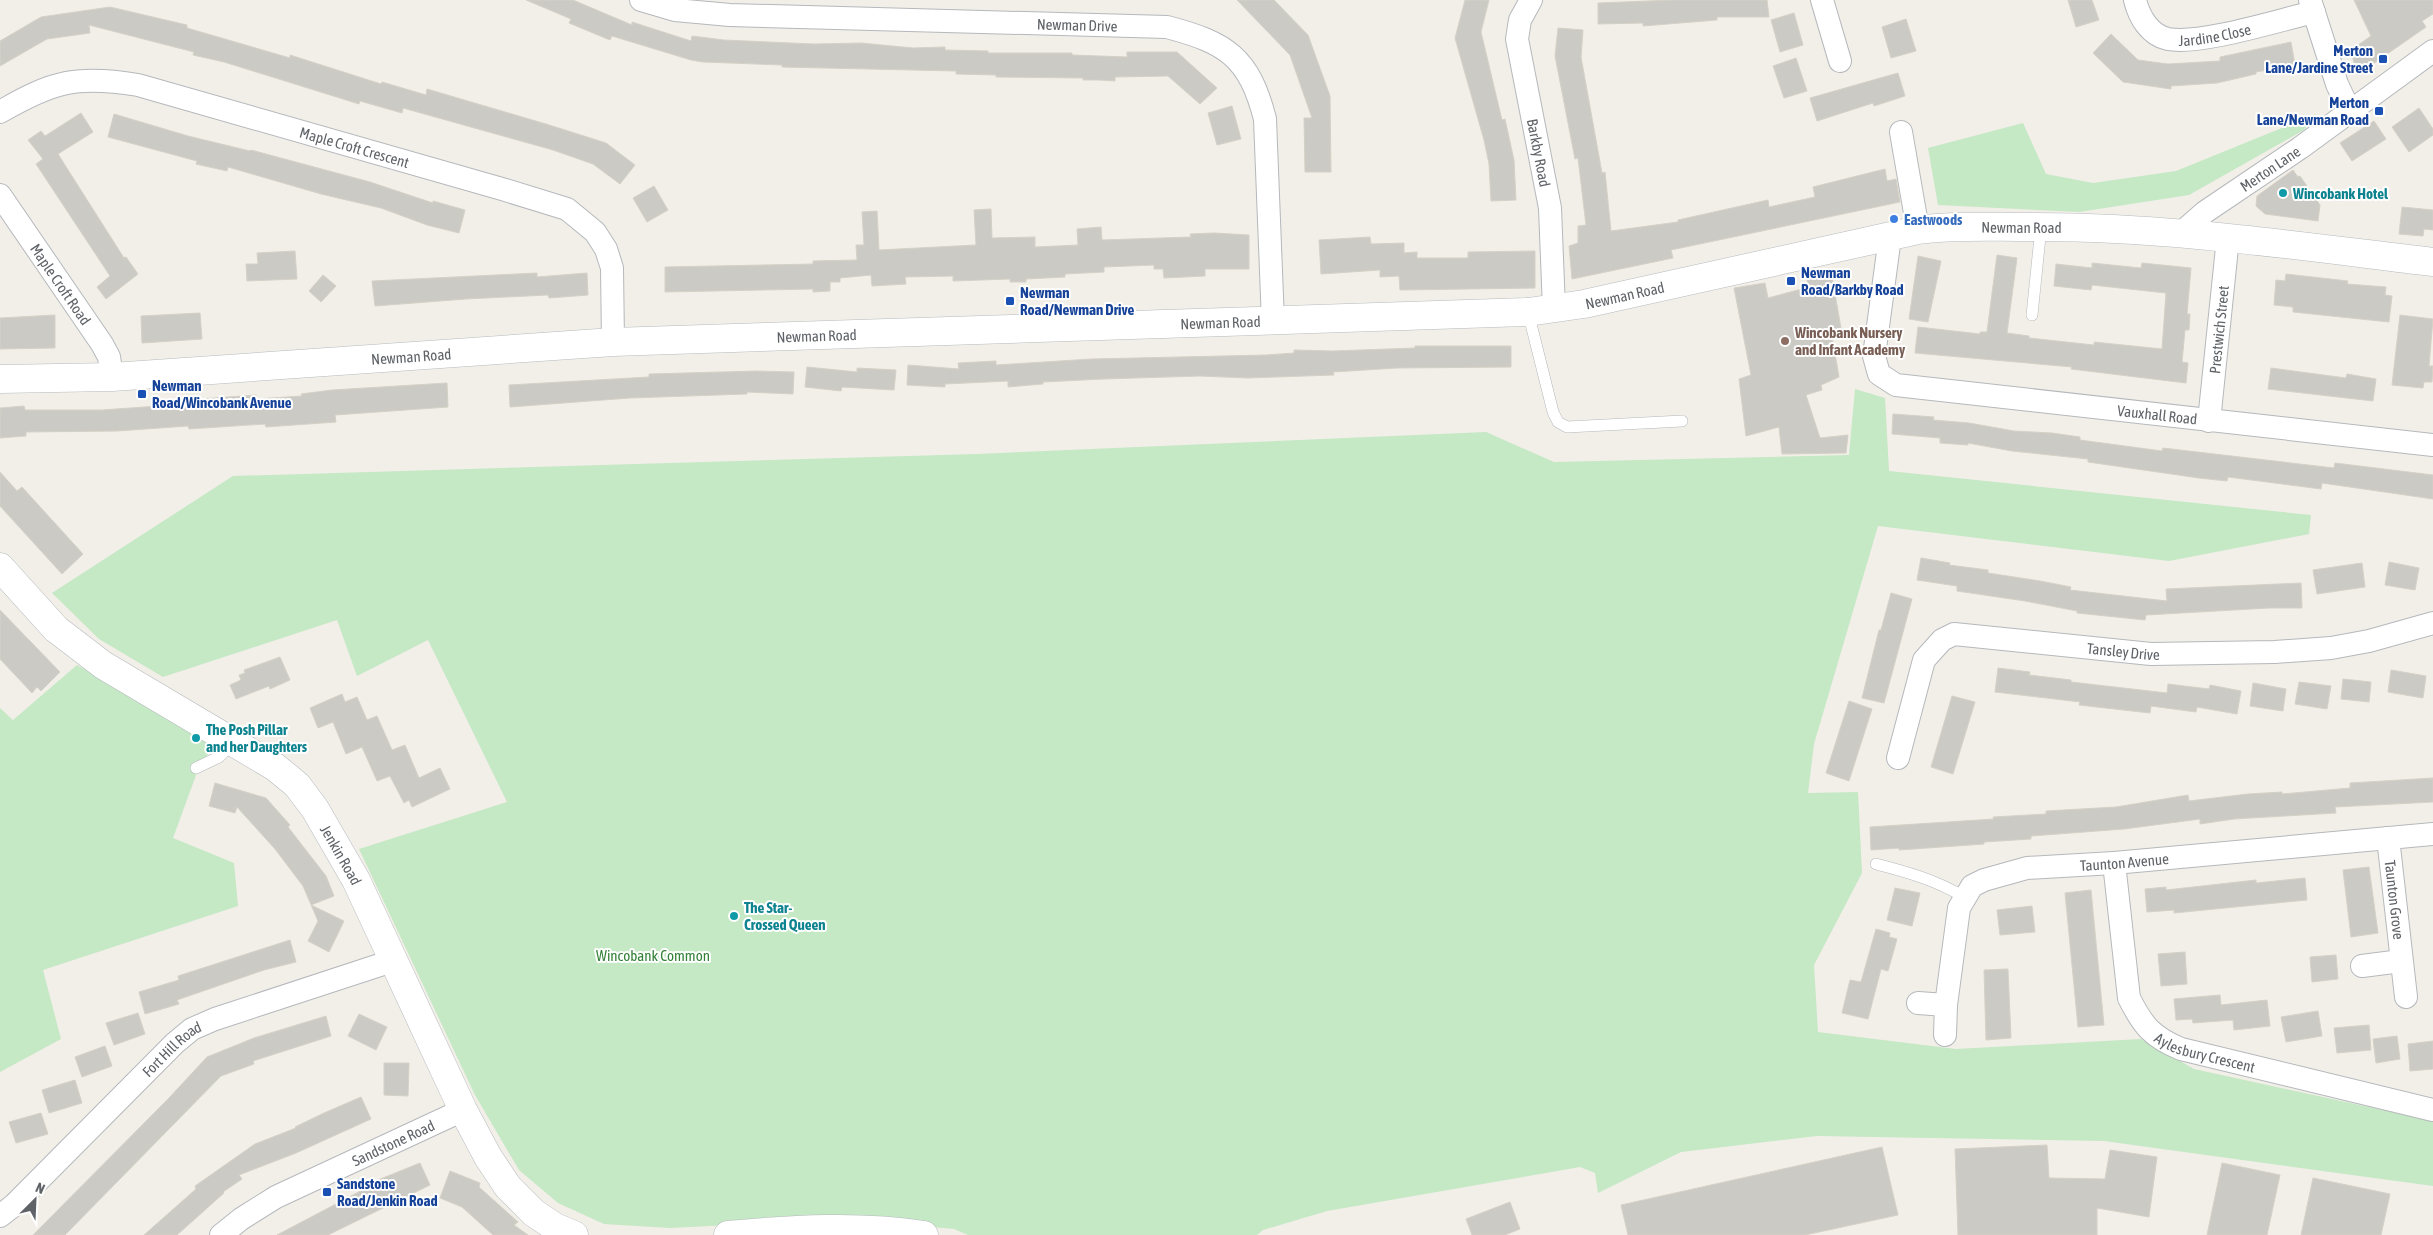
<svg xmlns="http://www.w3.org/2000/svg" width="2433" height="1235" font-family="'Asap Condensed',sans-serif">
<rect width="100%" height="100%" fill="#f1efe8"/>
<!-- green -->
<path fill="#c5e8c5" d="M2316,114L2304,130L2189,195L2079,212L1938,205L1928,148L2023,123L2046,174L2093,183L2176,171Z
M1855,389L1885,398L1889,471L2311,515L2309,534L2169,561L1878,526L1814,744L1808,793L1858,792L1862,873L1814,965L1818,1032L1956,1049L2141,1039L2194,1069L2433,1121V1186L2104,1141L1817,1136L1681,1152L1598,1193L1595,1173L1580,1167L1327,1211L1263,1230L1257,1235H968L954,1229L846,1219L670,1228L604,1224L558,1203L519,1170L475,1095L359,849L507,802L428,640L357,676L337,620L163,677L99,639L52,593L233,476L977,454L1486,432L1554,462L1849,455Z
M77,665L217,741L199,767L173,838L234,863L238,906L43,970L61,1039L0,1072V708L13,720Z"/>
<!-- building -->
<path fill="#cccac5" stroke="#d6d1c6" d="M526,0H573L632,25V22L691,41L692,36L724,40L814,44L861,43L913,48L945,47V50L988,51V53H1072V55L1127,57V52H1177L1217,88L1200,104L1168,76L1115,77V81L1099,80H1083V78L996,77V75L956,74V71L782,67V65L703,62L691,60L612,36L610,40L569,23L571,19Z
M1237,0H1274L1308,35L1330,96L1331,172H1305L1304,118H1312L1290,55Z
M1465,0H1489L1481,32L1502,120L1505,119L1514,160L1516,200L1491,201L1489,164L1484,140L1455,38Z
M1672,0H1767L1769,17H1717V20L1643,26V23L1598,24V3Z
M2068,0H2092L2099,20L2076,27Z
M2354,0H2433V14L2422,21L2426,27L2357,75L2351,50L2371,36Z
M110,7L187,25V28L290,58V55L381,84L382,82L426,95L427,89L546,124L606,143L635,165L620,184L593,164L553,150L403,108L402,113L360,101L359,104L224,62L193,55L194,52L89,25L90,33L47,39L0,66V41L41,17Z
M1794,13L1803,45L1780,52L1771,20Z
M1906,19L1916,51L1891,58L1882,27Z
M1558,28L1583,30L1581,57L1602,173L1605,172L1611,231L1678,222V220L1768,200L1769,207L1815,197L1813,187L1885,169L1887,181L1896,179L1900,202L1671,250L1673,258L1572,279L1569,246L1578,243V226L1586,225L1578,158L1575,159L1555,56Z
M2111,34L2138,60L2168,64L2220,61V57L2291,42L2295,65L2256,72V74L2217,83L2171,86V89L2123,82L2093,53Z
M1796,58L1807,91L1784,98L1773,66Z
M1898,73L1905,96L1874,106L1873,103L1817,121L1810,98Z
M1232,106L1241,139L1217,145L1208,113Z
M2419,108L2433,129V135L2409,152L2392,127Z
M81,113L93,132L58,154L124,258L126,257L138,274L106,299L97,287L110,276L36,164L43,159L28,140L41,131L45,136Z
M114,114L188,136L250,151L251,150L370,182L433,203V201L465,210L459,233L427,225L381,208L321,194L228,167L227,171L196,164L197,161L108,137Z
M2374,121L2386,139L2352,161L2340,143Z
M2293,170L2298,177L2300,176L2320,205L2318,221L2265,214L2256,206L2257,196Z
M654,186L668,210L647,222L633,198Z
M2402,207L2433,210V230L2424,229L2423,236L2399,234Z
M991,209L992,238L1035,237V247L1078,245L1077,229L1101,227L1102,240L1191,237L1190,234L1214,233L1249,235V269H1205V276L1164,278L1163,269H1154V265L1104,267V272L1065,274V277L1026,279V282H1010V279L953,281V276L905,277L906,284L872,286L871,275L840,278V282H830V291L813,292V289L665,292V267L813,264V261L857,260L856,245H864L862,212L877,211L879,250L976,245L974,210Z
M1370,237L1371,244L1404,243V253L1417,252V258H1468V252L1535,251V288L1400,290L1399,276L1380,277V270L1321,274L1319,240Z
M295,251L297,279L247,281L246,264H258L257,253Z
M1997,255L2017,258L2007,333L2029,336V338L2094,345V342L2162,349L2166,293L2092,285L2091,290L2054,286L2056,264L2092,268V263L2141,268L2142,263L2191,268L2187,314H2190L2189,330H2185L2182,362L2188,363L2186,383L2071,369L2072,367L1915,353L1918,327L1980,334V332H1987Z
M1918,256L1941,261L1928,322L1909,319Z
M1831,271L1841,328L1831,330L1839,377L1821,385L1822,390L1806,395L1820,438L1848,435L1846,453L1782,454L1779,427L1746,436L1739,379L1751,375L1734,288L1765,283L1768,298L1809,287L1806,277Z
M537,273V277L587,273L588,295L549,298L548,295L466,299L375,306L372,281Z
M2286,274L2348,281L2347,284L2386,287L2385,295L2392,296L2389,322L2293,312V307L2274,305L2276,280L2285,281Z
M323,275L336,286L321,302L309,291Z
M200,313L202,339L142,343L141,316Z
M55,315V348L0,349V318Z
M2400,315L2433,319L2429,366H2433L2432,382H2424L2423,388L2392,385Z
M1415,346H1511V367L1397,368L1333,372L1334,375L1248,378L1200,376L1103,379L1043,382V384L1008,387V381L945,384V387L907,385L908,365L959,369L958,363L996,361V365L1092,359L1266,355L1294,353V350L1333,351L1415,348Z
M807,367L857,372V368L896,370L894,390L842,387L841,391L805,387Z
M2271,368L2346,378L2347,374L2376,379L2373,401L2268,389Z
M757,371L794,372L793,394L747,392V394L630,398L510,407L509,385L649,377V374Z
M447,383L448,407L335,415L336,422L266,427L265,424L189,429L188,426L117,431L26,432V436L0,438V408L24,406L25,410H102L187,404V400L256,395V399L302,396L301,394L332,390Z
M1893,414L1934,417L1933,420L1969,423L2014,431L2052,433L2080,437V440L2162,451L2163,448L2334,468L2335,463L2433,475V499L2322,483L2321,489L2228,477L2227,481L2199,478L2088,462V459L2012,451L1968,443V445L1940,443V438L1892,434Z
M0,472L17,491L22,487L83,554L62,574L0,506Z
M1921,558L1950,563L1949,565L1988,570V573L2040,581L2071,587L2070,590L2167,601L2166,589L2301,583L2302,608H2269L2146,615L2145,620L2077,613V611L2025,601L1957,591V586L1917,580Z
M2389,562L2419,568L2415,590L2385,585Z
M2362,563L2365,587L2317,594L2313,570Z
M1891,593L1912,599L1884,703L1862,698L1879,630H1881Z
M0,610L60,672L41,691L37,687L32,693L0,659Z
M280,657L290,680L270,689L269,686L236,699L230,685L241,680L239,675L245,673L244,670Z
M1998,668L2030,672L2029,675L2071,680V682L2167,693L2168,684L2209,689L2210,685L2241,691L2237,714L2197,707L2196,712L2151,706L2150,713L2079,705L2080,702L1995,692Z
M2391,670L2426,676L2423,698L2388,692Z
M2343,679L2371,682L2369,702L2341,699Z
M2299,682L2331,686L2327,709L2295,704Z
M2253,683L2286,689L2283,711L2250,706Z
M342,694L345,702L357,697L367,720L377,716L392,750L405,745L419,778L440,768L450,789L412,807L409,800L404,803L390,776L377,781L362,747L346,754L333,722L318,728L310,708Z
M1952,696L1975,702L1953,774L1931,767Z
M1849,701L1872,709L1849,781L1826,773Z
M2433,778V802L2335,807L2336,813L2234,819L2200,824V819L2124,829L2031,836V839L1984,842V844L1899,850V848L1871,850L1870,827L1994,819L1993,817L2046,814V811L2116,807L2188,795L2189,801L2248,794L2282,792V794L2350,788V783Z
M215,783L266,798L290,825L288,827L326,876L334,896L311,905L344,921L329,952L308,941L318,921L303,886L275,849L237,807L235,813L209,806Z
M2369,867L2378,933L2351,937L2343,870Z
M2305,878L2307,900L2174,913V910L2147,912L2145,889L2166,887V890L2256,880V883Z
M1895,888L1920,893L1912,926L1887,920Z
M2091,890L2104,1025L2078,1027L2065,893Z
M2032,906L2035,932L2000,935L1997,910Z
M1876,929L1890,933L1889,937L1897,939L1888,971L1881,969L1868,1019L1842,1013L1850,980L1861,982Z
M290,940L296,962L264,970L177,1000L179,1004L145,1014L139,992L179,980L178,976Z
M2185,952L2187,984L2161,986L2158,954Z
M2336,955L2338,979L2312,982L2310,957Z
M2008,969L2011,1038L1986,1040L1984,970Z
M2220,995L2221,1005L2267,1000L2270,1026L2234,1030L2233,1020L2193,1023L2192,1019L2176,1020L2174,999Z
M2318,1011L2322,1036L2286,1042L2281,1017Z
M138,1013L145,1034L114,1045L106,1023Z
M359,1014L387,1027L376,1050L348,1036Z
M326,1016L331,1036L253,1061L254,1064L221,1076L65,1235H33L168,1099L207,1057L254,1038Z
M2369,1025L2371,1050L2337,1053L2334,1028Z
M2397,1036L2400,1059L2376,1063L2373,1039Z
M2433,1041V1069L2410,1071L2408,1044Z
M105,1046L112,1066L82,1077L75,1057Z
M384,1063H409L408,1096L384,1095Z
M75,1080L82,1103L49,1113L42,1090Z
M361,1097L371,1119L296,1153L239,1175L242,1179L223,1192L224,1193L177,1235H144L196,1189L195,1186L255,1144L296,1128L295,1127L324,1113Z
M41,1113L48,1134L16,1143L9,1122Z
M2047,1145L2049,1178L2105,1179L2110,1150L2157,1157L2149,1217L2097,1208V1235H1958L1955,1149Z
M1882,1147L1898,1215L1805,1235H1628L1621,1205Z
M420,1163L430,1185L328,1235H277L370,1186L368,1184Z
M2222,1163L2280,1175L2267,1235H2207Z
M450,1171L480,1183L479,1187L518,1222L514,1225L528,1235H493L462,1207L440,1198Z
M2313,1178L2390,1194L2381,1235H2301Z
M1510,1202L1520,1229L1505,1235H1472L1466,1219Z"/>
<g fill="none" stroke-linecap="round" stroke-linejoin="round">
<!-- lane casing -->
<g stroke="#b5b8bc" stroke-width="12">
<path id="lane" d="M1528,312L1553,412L1558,422L1567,427L1682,421
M2032,315L2041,227
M196,768L219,757L234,742
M1876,864C1907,872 1936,880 1964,897"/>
</g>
<!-- street casing -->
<g stroke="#b5b8bc" stroke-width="24">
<g id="street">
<path id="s1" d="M641,0L675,10L730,15L1167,27C1227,43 1249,57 1265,119L1273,322"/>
<path id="s2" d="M1531,0L1520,20L1517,39L1550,208L1554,309"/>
<path d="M1822,0L1840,61"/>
<path id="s3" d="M2135,0C2139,16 2149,35 2168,39C2201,45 2279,20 2314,12"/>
<path d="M2310,0L2337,84L2350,112"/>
<path id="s4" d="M0,112C53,81 77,75 138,85L502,189L567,209L595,232L606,249L612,268L613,342"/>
<path d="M1901,132L1918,230"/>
<path id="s5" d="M0,195L102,344L109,357L112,377"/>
<path id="s6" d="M2181,233L2205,212L2300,148L2433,51"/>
<path id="s7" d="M1890,237L1874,356L1879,374L1896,385L2433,445"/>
<path id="s8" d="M2209,421L2228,238"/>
<path id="s9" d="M1898,758L1924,660L1942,640L1954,634L2151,654L2275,652L2331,648L2369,641L2433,623"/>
<path id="s10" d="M2388,838L2406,997"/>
<path id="s11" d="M2114,863L2129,998C2143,1026 2152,1037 2181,1049L2433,1110"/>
<path d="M2362,966L2401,961"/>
<path d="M1918,1003L1946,1005"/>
<path id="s12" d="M1945,1035L1946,1005L1959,908L1972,886L1984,880L2027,868L2114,863L2433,834"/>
<path id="s13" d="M0,1216L14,1205L175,1043L192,1029L215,1019L392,961"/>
<path id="s14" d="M221,1235L241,1219L276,1197L463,1110"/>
</g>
</g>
<!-- secondary casing -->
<g stroke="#b6babf" stroke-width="29">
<g id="secondary">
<path id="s15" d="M0,379L112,377L613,342L1528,312L1584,304L1918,230C1954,225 1991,227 2028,227C2164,226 2298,246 2433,262"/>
<path id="s16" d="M0,567L56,629L103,665L275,767L297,785L315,809L356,880L463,1110L488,1157L508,1187L534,1213L555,1227L574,1235"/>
<path d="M728,1235C793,1229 860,1225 924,1235"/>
</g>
</g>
<!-- lane -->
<use href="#lane" stroke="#fff" stroke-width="11"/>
<!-- street -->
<use href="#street" stroke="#fff" stroke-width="22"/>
<!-- secondary -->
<use href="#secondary" stroke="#fff" stroke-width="28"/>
</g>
<!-- markers -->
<g fill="#1a4fb4" stroke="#fff" stroke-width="2">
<rect x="2378" y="54" width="10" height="10" rx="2.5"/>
<rect x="2374" y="106" width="10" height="10" rx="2.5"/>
<rect x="1786" y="276" width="10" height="10" rx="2.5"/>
<rect x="1005" y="296" width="10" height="10" rx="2.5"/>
<rect x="137" y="389" width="10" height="10" rx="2.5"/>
<rect x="322" y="1187" width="10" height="10" rx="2.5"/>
</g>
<g fill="#0f9aa8" stroke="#fff" stroke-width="2">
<circle cx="2283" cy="193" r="5"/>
<circle cx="196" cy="738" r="5"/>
<circle cx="734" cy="916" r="5"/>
</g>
<circle fill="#3f7fe0" stroke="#fff" stroke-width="2" cx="1894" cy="219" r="5"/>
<circle fill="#8d6e63" stroke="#fff" stroke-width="2" cx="1785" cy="341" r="5"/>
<g text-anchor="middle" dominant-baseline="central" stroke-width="4" stroke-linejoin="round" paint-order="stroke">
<!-- street labels -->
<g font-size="15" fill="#5f6368" stroke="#fff">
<text stroke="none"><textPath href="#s1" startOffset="438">Newman Drive</textPath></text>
<text stroke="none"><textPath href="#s3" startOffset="101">Jardine Close</textPath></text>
<text stroke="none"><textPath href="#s4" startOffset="370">Maple Croft Crescent</textPath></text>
<text stroke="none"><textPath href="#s2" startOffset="158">Barkby Road</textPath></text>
<text stroke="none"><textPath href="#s6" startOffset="110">Merton Lane</textPath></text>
<text stroke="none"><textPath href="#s15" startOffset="2032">Newman Road</textPath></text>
<text stroke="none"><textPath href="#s5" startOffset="108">Maple Croft Road</textPath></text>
<text stroke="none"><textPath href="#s15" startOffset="1628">Newman Road</textPath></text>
<text stroke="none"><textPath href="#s15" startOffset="1222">Newman Road</textPath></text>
<text stroke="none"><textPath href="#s8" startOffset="92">Prestwich Street</textPath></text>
<text stroke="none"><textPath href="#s15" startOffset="818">Newman Road</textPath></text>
<text stroke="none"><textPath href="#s15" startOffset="412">Newman Road</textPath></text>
<text stroke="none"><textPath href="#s7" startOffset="422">Vauxhall Road</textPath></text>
<text stroke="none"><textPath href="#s9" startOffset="312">Tansley Drive</textPath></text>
<text stroke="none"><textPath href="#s16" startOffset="454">Jenkin Road</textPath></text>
<text stroke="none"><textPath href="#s12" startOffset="309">Taunton Avenue</textPath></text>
<text stroke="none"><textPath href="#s10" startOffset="62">Taunton Grove</textPath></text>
<text stroke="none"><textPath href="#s13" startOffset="240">Fort Hill Road</textPath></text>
<text stroke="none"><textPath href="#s11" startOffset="235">Aylesbury Crescent</textPath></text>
<text stroke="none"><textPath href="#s14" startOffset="196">Sandstone Road</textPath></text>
</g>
<!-- transit labels -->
<g font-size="15" font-weight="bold" fill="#164399" stroke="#fff" text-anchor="start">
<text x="2373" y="50" text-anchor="end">Merton<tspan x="2373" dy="17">Lane/Jardine Street</tspan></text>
<text x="2369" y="102" text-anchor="end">Merton<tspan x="2369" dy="17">Lane/Newman Road</tspan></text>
<text x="1801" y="272">Newman<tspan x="1801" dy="17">Road/Barkby Road</tspan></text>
<text x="1020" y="292">Newman<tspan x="1020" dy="17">Road/Newman Drive</tspan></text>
<text x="152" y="385">Newman<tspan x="152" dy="17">Road/Wincobank Avenue</tspan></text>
<text x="337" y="1183">Sandstone<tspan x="337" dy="17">Road/Jenkin Road</tspan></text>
</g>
<!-- culture labels -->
<g font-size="15" font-weight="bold" fill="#0d838f" stroke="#fff" text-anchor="start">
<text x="2293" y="193">Wincobank Hotel</text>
<text x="206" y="729">The Posh Pillar<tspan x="206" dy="17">and her Daughters</tspan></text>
<text x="744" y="907">The Star-<tspan x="744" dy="17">Crossed Queen</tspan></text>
</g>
<!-- shop labels -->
<g font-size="15" font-weight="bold" fill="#366cbe" stroke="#fff" text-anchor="start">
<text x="1904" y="219">Eastwoods</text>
</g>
<!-- education labels -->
<g font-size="15" font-weight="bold" fill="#785e54" stroke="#fff" text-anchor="start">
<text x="1795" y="332">Wincobank Nursery<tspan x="1795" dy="17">and Infant Academy</tspan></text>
</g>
<!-- park labels -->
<g font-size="15" fill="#348238" stroke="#fff">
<text x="653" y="955">Wincobank Common</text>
</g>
</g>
<!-- north arrow -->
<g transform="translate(35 1200) rotate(24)" stroke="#ffffff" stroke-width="4" paint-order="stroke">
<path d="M0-4L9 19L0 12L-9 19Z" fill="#5f6368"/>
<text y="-8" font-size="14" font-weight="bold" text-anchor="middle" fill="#5f6368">N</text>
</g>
</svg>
